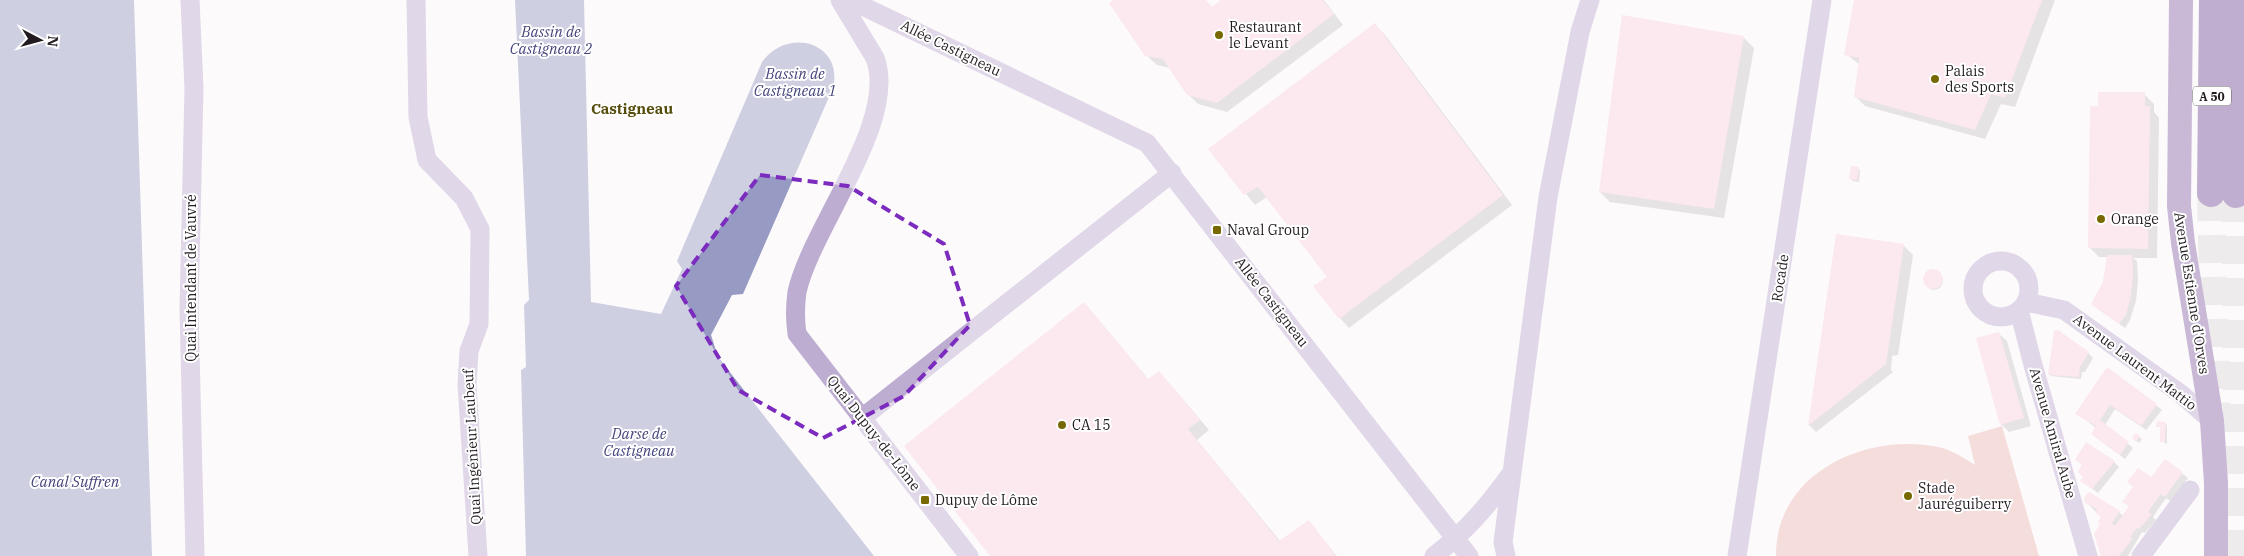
<svg xmlns="http://www.w3.org/2000/svg" width="2244" height="556" font-family="'IBM Plex Serif',serif">
<rect width="100%" height="100%" fill="#fdfafc"/>
<!-- green -->
<path fill="#ebbbb7" d="M2002,426L2039,556H1776C1775,473 1866,432 1938,447C1952,450 1964,458 1975,465L1968,436Z"/>
<!-- water -->
<path fill="#979bc3" d="M0,0H134L152,556H0Z
M515,0H584L591,302L661,314L682,269L677,261L762,62C788,26 844,43 833,88L743,294L732,295L711,335L718,357L874,556H526L521,370L526,367L524,305L529,300Z"/>
<!-- shadow -->
<path fill="#0003" d="M1115,0H1205L1213,8L1223,0H1324L1343,25L1227,112L1198,104L1188,94L1170,68L1157,65L1146,55Z
M1855,0H2055L2015,107L2001,104L1985,139L1865,106L1855,96L1860,65L1846,54Z
M1375,25L1385,35L1512,205L1349,328L1340,318L1328,278L1267,197L1255,205L1210,149Z
M1744,38L1754,48L1724,218L1610,202L1600,192Z
M2144,94L2154,104V112L2159,118L2157,258H2133L2137,261L2138,280L2136,301L2130,320L2125,328L2098,309L2108,257H2099L2089,247L2099,107Z
M1858,168L1860,170L1859,182L1853,181L1851,179Z
M1903,245L1913,255L1898,355L1892,356L1891,370L1893,372L1816,432L1809,425L1831,274Z
M1925 281a9 9 0 1 1 18 0a9 9 0 1 1-18 0Z
M1084,303L1149,380L1169,383L1209,430L1197,440L1280,541L1309,522L1337,556H991Z
M1999,334L2007,341L2031,426L2009,432L2001,424Z
M2088,353L2093,358L2085,372H2082L2081,379L2051,376L2049,374Z
M2108,368L2162,410L2146,430L2115,409L2105,425L2133,448L2125,459L2098,439L2093,434L2096,428L2077,413Z
M2165,423L2167,425V444L2161,441L2162,428L2158,426Z
M2136,434L2142,439L2139,443L2135,440Z
M2076,460L2114,462L2119,467L2098,493L2087,485L2083,465Z
M2165,460L2188,478L2170,501L2166,498L2153,517L2156,520L2145,533L2142,532L2128,556H2102V518L2087,503L2119,512L2123,516L2130,507L2124,502L2152,479Z"/>
<!-- building -->
<path fill="#fad2df" d="M1113,0H1206L1212,7L1221,0H1323L1334,14L1217,103L1187,95L1163,59L1145,56L1109,3Z
M1854,0H2042L2005,98L1991,94L1975,130L1854,97L1859,58L1844,55Z
M1622,15L1744,36L1714,209L1599,192Z
M1375,23L1503,195L1339,319L1313,286L1327,277L1258,187L1244,195L1208,149Z
M2098,92H2145V106H2150L2148,249L2088,248L2090,106H2098Z
M1851,166L1859,167L1857,180L1849,179Z
M1836,234L1904,244L1886,364L1808,426Z
M2107,255H2132L2133,274L2131,295L2126,315L2119,324L2091,304L2103,282Z
M1923 279a10 10 0 1 1 20 0a10 10 0 1 1-20 0Z
M1084,302L1148,379L1159,371L1200,420L1188,429L1279,541L1309,520L1336,556H990L904,446Z
M2058,330L2089,352L2080,367L2079,377L2048,375L2054,331Z
M1999,332L2024,418L2000,425L1976,338Z
M2107,367L2157,404L2141,426L2110,405L2100,420L2129,442L2120,455L2091,434L2096,426L2075,414Z
M2157,421L2166,422L2165,442H2160V427H2156Z
M2136,433L2140,436L2136,442L2132,438Z
M2086,442L2115,461L2092,489L2080,481L2083,477L2078,472L2082,464L2075,460Z
M2165,459L2183,472L2165,497L2161,494L2148,512L2152,514L2139,529L2137,528L2130,537L2133,538L2119,556H2101L2094,534L2100,524L2098,522L2101,517L2096,513L2097,509L2085,503L2084,498L2089,492L2120,511L2112,523L2115,526L2129,506L2122,502L2133,487L2127,482L2138,468L2151,477Z"/>
<g fill="none" stroke-linecap="round" stroke-linejoin="round">
<!-- highway-tunnel -->
<path stroke="#dcd9db" stroke-width="28" stroke-dasharray="28 14" stroke-linecap="butt" d="M2211,193L2216,406
M2236,194L2237,556"/>
<!-- minor -->
<path stroke="#bdadd1" stroke-width="19" d="M190,0L194,88L189,309L195,556
M416,0L418,117L427,160L464,198L480,229L479,324L469,351L467,385L478,556
M840,0L875,58C899,121 811,228 797,292C795,306 795,320 797,334L969,556
M850,0L1147,143L1469,556
M1973 289a28 28 0 1 1 56 0a28 28 0 1 1-56 0Z
M2026,302L2064,310L2181,394L2212,421
M2019,310L2033,365L2088,556
M862,418L1172,173
M1434,556C1467,530 1486,508 1510,475
M1506,556L1503,542L1548,197L1580,32L1590,0
M1737,556L1822,0
M2141,556L2190,490"/>
<!-- major -->
<path stroke="#8a6aaa" stroke-width="24" d="M2181,0L2179,206L2183,243L2212,421L2216,483V556"/>
<!-- highway -->
<path stroke="#77529b" stroke-width="28" d="M2211,193L2213,0
M2236,194L2239,0"/>
</g>
<!-- marked area -->
<path d="M0 0H2244V556H0ZM760,175L848,186L944,244L970,325L904,396L823,438L738,390L676,286Z" fill="#fdfafc" fill-opacity=".55" fill-rule="evenodd"/>
<path fill="none" stroke="#7b2cbf" stroke-width="4" stroke-dasharray="10 6" stroke-linejoin="round" d="M760,175L848,186L944,244L970,325L904,396L823,438L738,390L676,286Z"/>
<!-- markers -->
<g fill="#776900" stroke="#fff" stroke-width="2">
<circle cx="1219" cy="35" r="5"/>
<circle cx="1935" cy="79" r="5"/>
<circle cx="2101" cy="219" r="5"/>
<rect x="1212" y="225" width="10" height="10" rx="2.5"/>
<circle cx="1062" cy="425" r="5"/>
<circle cx="1908" cy="496" r="5"/>
<rect x="920" y="495" width="10" height="10" rx="2.5"/>
</g>
<g text-anchor="middle" dominant-baseline="central" stroke-width="4" stroke-linejoin="round" paint-order="stroke">
<!-- shield labels -->
<rect fill="#fff" stroke="#646064" stroke-width="1" x="2193" y="86.5" width="38" height="19" rx="4"/>
<g font-size="12" font-weight="bold" fill="#221c21">
<text x="2212" y="96">A 50</text>
</g>
<!-- poi labels -->
<g font-size="14" fill="#221c21" stroke="#fff" text-anchor="start">
<text x="1229" y="27">Restaurant<tspan x="1229" dy="16">le Levant</tspan></text>
<text x="1945" y="71">Palais<tspan x="1945" dy="16">des Sports</tspan></text>
<text x="2111" y="219">Orange</text>
<text x="1227" y="230">Naval Group</text>
<text x="1072" y="425">CA 15</text>
<text x="1918" y="488">Stade<tspan x="1918" dy="16">Jauréguiberry</tspan></text>
<text x="935" y="500">Dupuy de Lôme</text>
</g>
<!-- street labels -->
<g font-size="14" fill="#221c21" stroke="#fff">
<text transform="translate(951 48) rotate(26)">Allée Castigneau</text>
<text transform="translate(191 278) rotate(-90)">Quai Intendant de Vauvré</text>
<text transform="translate(1780 278) rotate(-81)">Rocade</text>
<text transform="translate(2192 293) rotate(81)">Avenue Estienne d'Orves</text>
<text transform="translate(1272 302) rotate(52)">Allée Castigneau</text>
<text transform="translate(2135 362) rotate(37)">Avenue Laurent Mattio</text>
<text transform="translate(874 433) rotate(52)">Quai Dupuy-de-Lôme</text>
<text transform="translate(2053 433) rotate(74)">Avenue Amiral Aube</text>
<text transform="translate(472 447) rotate(-93)">Quai Ingénieur Laubeuf</text>
</g>
<!-- water labels -->
<g font-size="15" font-style="italic" fill="#45467d" stroke="#fff">
<text x="551" y="31">Bassin de<tspan x="551" dy="17">Castigneau 2</tspan></text>
<text x="795" y="73">Bassin de<tspan x="795" dy="17">Castigneau 1</tspan></text>
<text x="639" y="433">Darse de<tspan x="639" dy="17">Castigneau</tspan></text>
<text x="75" y="481">Canal Suffren</text>
</g>
<!-- neighbourhood labels -->
<g font-size="15" font-weight="bold" fill="#564d0d" stroke="#fff">
<text x="632" y="108">Castigneau</text>
</g>
</g>
<!-- north arrow -->
<g transform="translate(40 40) rotate(96)" stroke="#ffffff" stroke-width="4" paint-order="stroke">
<path d="M0-4L9 19L0 12L-9 19Z" fill="#221c21"/>
<text y="-8" font-size="14" font-weight="bold" text-anchor="middle" fill="#221c21">N</text>
</g>
</svg>
